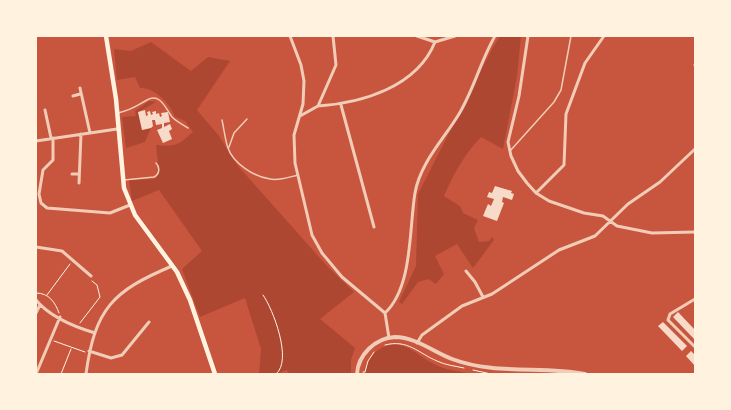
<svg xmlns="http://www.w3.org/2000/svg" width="731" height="410" font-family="Signika,sans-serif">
<rect width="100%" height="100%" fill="#c8553d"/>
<!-- green -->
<path fill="#ae4732" d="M500,36H521L517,76L503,149L481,137C464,155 454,173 444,196L460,206L463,213L478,220L474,228L479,242L489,241L492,237L494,240L473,268L457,244L435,256L444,274L436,284L428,279L418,282L402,304L399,302L416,266L418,194L492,49Z
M151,42L191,71L208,57L230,61L197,110L219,136L238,166L327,266L354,292L320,319L355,348L351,360V374H289L287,370L277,374H259L261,349L245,298L200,317L182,269L202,251L159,190L132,201L129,180L155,179L159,173L156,145C176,147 178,145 193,132L185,121L175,117C171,104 154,87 140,88L135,77L117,80L114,49L131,51Z
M149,101L156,102L138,112L142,130L151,128L145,142L126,148L122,117L136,116L135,111Z
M393,344C412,346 417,355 432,363C443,370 459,371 472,374H366C366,357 377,348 393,344Z"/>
<!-- building -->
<path fill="#f7dbc8" d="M145,110L146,116L148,115L147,112L150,111L151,115L153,114L152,112L156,111V114L159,113L160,117L162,116L161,113L168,112L170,122L164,123V127L170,124L172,129L169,131L172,139L163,143L157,130L162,128V124L156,125L155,120H152L153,126L151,128L142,130L138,112Z
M495,186L512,191L511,193L514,194L512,200L503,197L502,202L504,203L497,221L483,216L488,204L491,206L494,199L487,197L489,192L492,193Z
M678,312L695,330V340L673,317Z
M663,322L687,346L682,351L658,326Z
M691,351L695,355V366L686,356Z"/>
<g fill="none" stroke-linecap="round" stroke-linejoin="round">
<!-- path -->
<path stroke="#fff3e0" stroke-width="1" d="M36,293C49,293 55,302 59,313
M47,295L70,264
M263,295C273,309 293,361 276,374
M80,323L100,297L97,285L92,281
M54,341L85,352
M385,345C408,339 418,353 437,361C445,365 455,366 464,368
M473,370L491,374
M363,372H365L368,361L374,352
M61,374L71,349"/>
<!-- service -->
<path stroke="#f1ccb7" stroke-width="1.5" d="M694,65L695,66
M118,113C132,110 136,106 147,100C160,92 166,109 172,117C176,121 183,125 188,128
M222,120C224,129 225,139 228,148C233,163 254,177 270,179C279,181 289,177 298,175
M229,147L234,133L247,119
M510,151L554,102L561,90L571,36
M124,180L154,177C160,174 160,167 156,163"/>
<!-- minor -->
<path stroke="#f1ccb7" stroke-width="3" d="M290,36L301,65L304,81L303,104L294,135L295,163L312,235L322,253L342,277L385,313L389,338
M417,36L435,42L455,36
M528,36L519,96L508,142L511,156L518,171L527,183L536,193L549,201L584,213L603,216L617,226L652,233L695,232
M80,88L90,133
M73,96L80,94
M341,105L374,227
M318,106C362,103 417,87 435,42
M45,110L51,138
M300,116L318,106L336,65L333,36
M53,138V160L43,170L39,194L41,203L47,208L110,213L130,205
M36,141L117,129
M72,174H79
M79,183L81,134
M536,193L564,165L566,114L585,63L604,36
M36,247L62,251L91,276
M466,271L475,282L483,297
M695,299L670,314L668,320L695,347
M36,300C49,316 75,327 95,333
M36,313L40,305
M385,313C413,287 409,228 415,193C420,163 444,139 459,114C474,89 481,60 495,36
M417,343L422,335L462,306L492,294L559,250L595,236L628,204L660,182L695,149
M89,351L111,358L122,355L149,322
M36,374L60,317
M86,374C95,308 113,291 172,266"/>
<!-- tertiary -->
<path stroke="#f1ccb7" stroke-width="4" d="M357,374C358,355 375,338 395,337C415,337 434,352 452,359C495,375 541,366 585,374"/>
<!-- secondary -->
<path stroke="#fff3e0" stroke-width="4.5" d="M106,36L116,99L124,188L135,215L177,272L190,300L215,374"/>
</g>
<!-- border -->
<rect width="731" height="410" fill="none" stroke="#fff3e0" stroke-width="74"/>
</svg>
